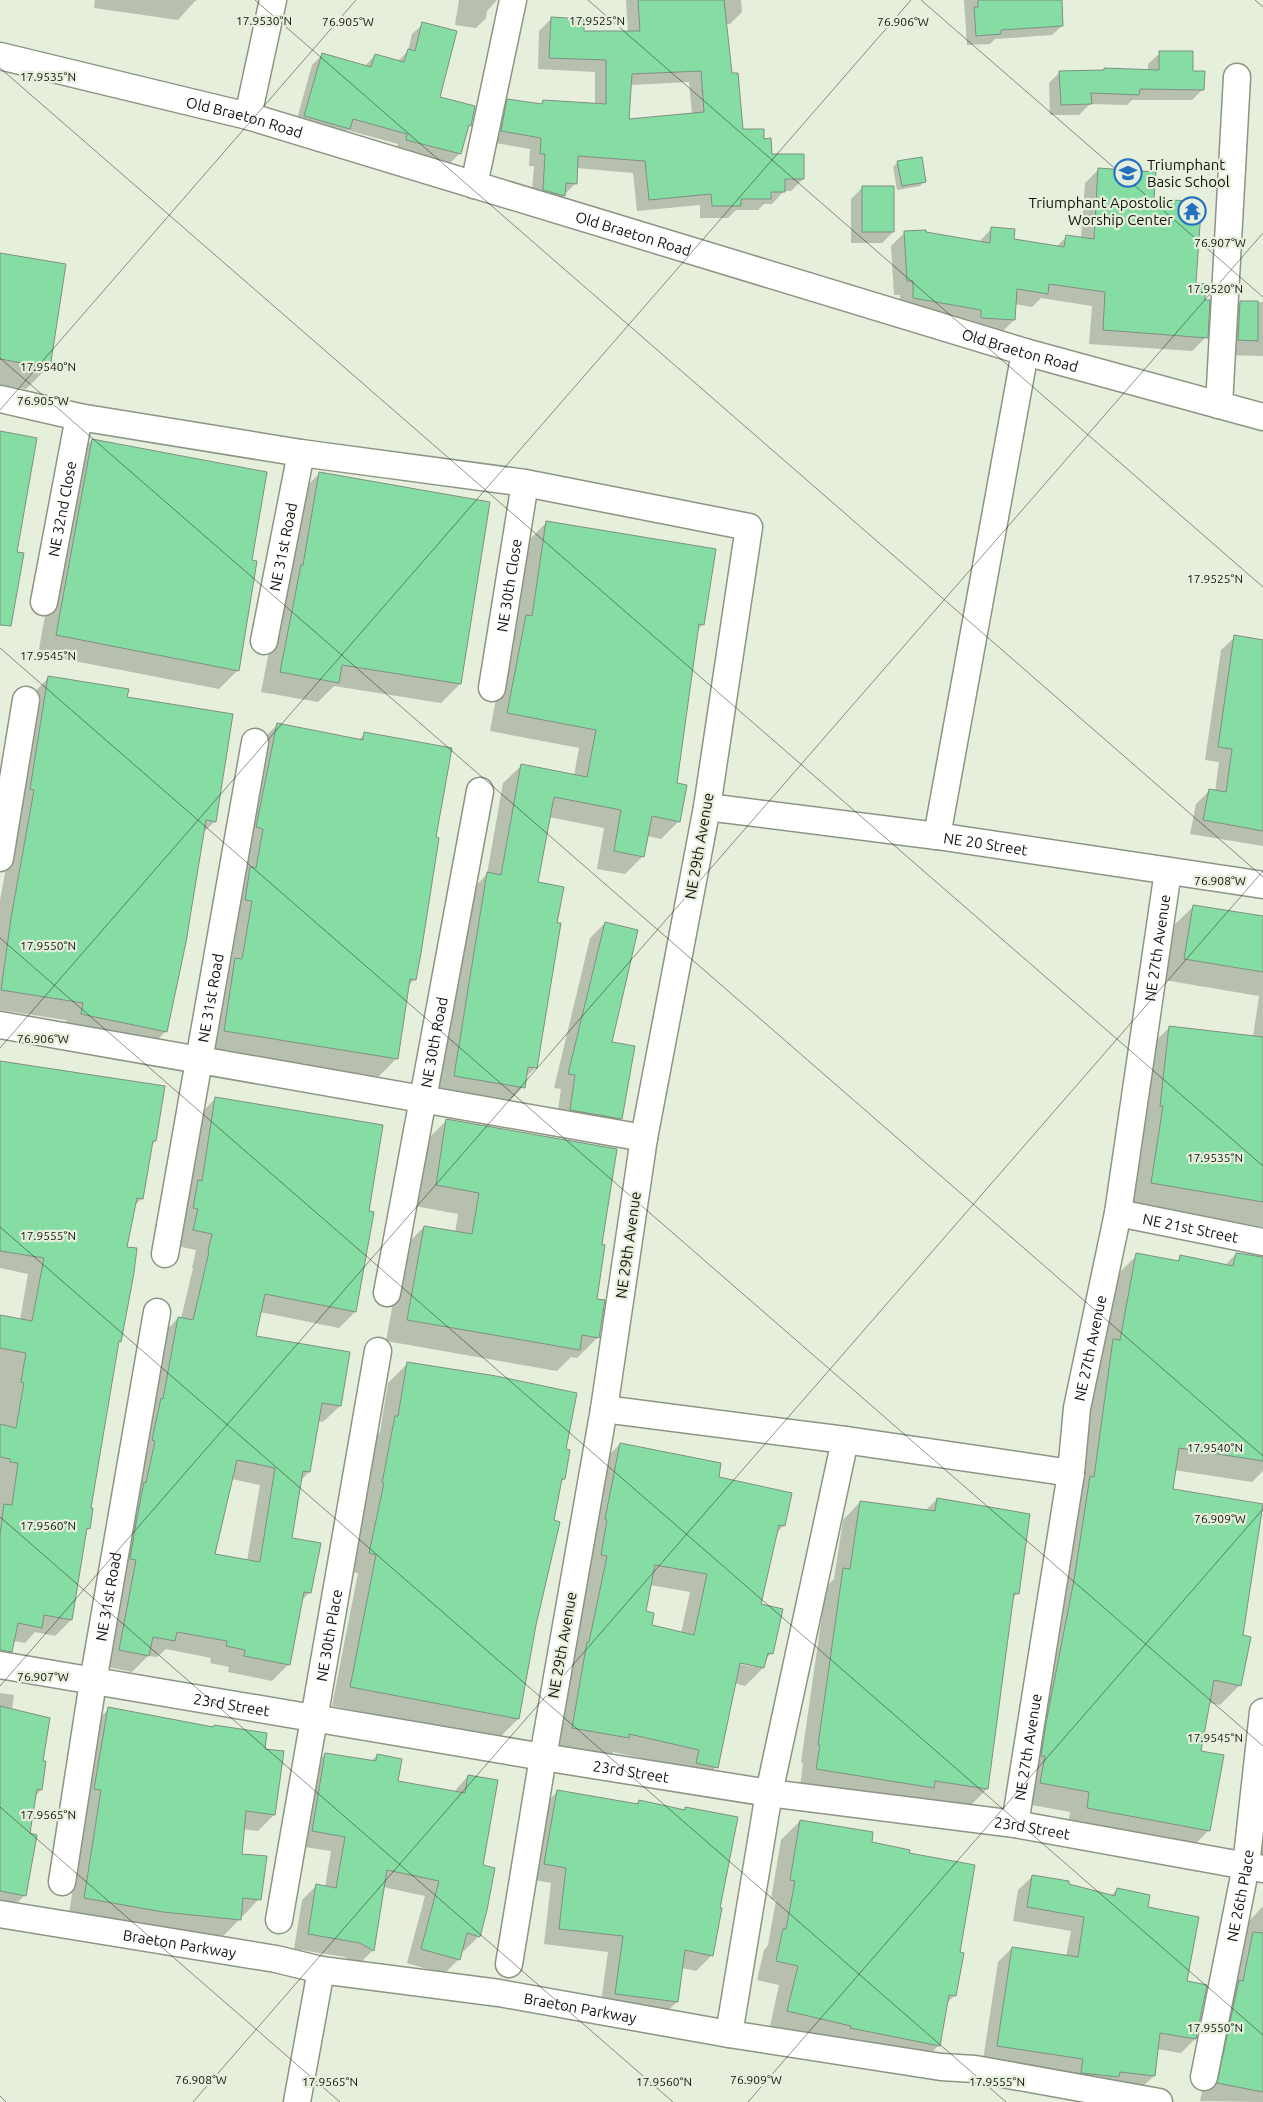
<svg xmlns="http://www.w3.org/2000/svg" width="1263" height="2102" font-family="Ubuntu,sans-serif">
<rect width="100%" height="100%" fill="#e5efdb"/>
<!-- shadow -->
<path fill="#0003" fill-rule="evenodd" d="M95,0H198L195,1L178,20L94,8Z
M459,0H497L487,11L486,18L476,28L455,25Z
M626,0H741L742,12L730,24H725L731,75L742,130L763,140L770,156L803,179L791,191H784L772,204H764L758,210H736L728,218H700V205L637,211L633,173L576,168V183L552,207L531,202L534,166H529L530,149L490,142L496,112L508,100L540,105L543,102L595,104V72L538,69L539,31L551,19L583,32H628ZM689,82L692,114L627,120L630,85Z
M964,0H1061L1062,26L1052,35L995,39L990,44L967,45Z
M423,24L438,98L470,125L467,128L460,153L449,164L396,150L398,144L347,130L338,139L295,126L312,65L322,55L364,67L375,55L398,61L408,51L412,34Z
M1160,53L1192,72L1203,89L1192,100H1132L1127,105L1090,104L1079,115H1050L1049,83L1060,72L1103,71L1105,69L1148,71V64Z
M898,162L925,181L920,186L897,190L893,167Z
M1099,169L1153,200L1204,302L1206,337L1192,351L1089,344L1092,306L1041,298L1032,307L1015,304L1014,320L1000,334L900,311V295H894L891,246L905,232L925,233L978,243L992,228L1013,240L1056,247L1067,236L1081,238L1085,183Z
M862,188L893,232L882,243H851V199Z
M0,254L48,367L26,389L0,385Z
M1240,302H1263V356L1227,355L1226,316Z
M92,440L250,561L238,670L219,689L38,654L74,459Z
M320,473L460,684L441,703L334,686L318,702L261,692L300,493Z
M547,522L703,624L697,631L675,784L679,821L661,839L647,836L643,856L625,874L597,869L604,828L549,817L537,883L556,924L535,1068L525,1078L523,1087L506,1105L437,1093L470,892L487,874L503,783L521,766L574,776L579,748L490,731L508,634L516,627L529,540Z
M1235,637L1263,642V846L1190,834L1196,804L1209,791L1215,792L1219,762L1205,760L1221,650Z
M48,678L215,821L203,833L166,1031L148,1049L64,1031L66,1020L0,1010V900L17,808L31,696Z
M278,724L358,740L365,734L415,979L407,987L397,1058L378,1077L206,1050L259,743Z
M1194,906L1263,918V1227L1130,1204L1148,1048L1170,1027L1253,1037L1259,996L1164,980L1172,927Z
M605,923L610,1043L621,1118L606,1133L556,1124L561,1089L554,1088L590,938Z
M0,1062L155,1141L151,1145L142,1198L134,1206L126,1248L120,1341L117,1344L89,1509V1528L86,1531L71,1620L55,1636L35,1632L25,1643L9,1640L0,1649V1316L20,1320L28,1274L0,1268Z
M215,1099L367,1212L355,1312L339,1328L260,1312L254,1337L340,1406L323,1422L318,1421L309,1472L300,1481L290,1539L319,1544L309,1593L301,1601L289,1664L272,1681L228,1672L229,1667L210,1663L211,1658L166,1649L157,1657L148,1656L132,1672L103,1666L162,1335L178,1318L181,1319L193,1268H192L196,1250L177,1246L199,1115ZM232,1479L260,1485L247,1561L213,1555Z
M447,1120L601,1245L595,1300L598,1337L577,1358L571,1357L557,1371L386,1341L403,1248L424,1227L455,1233L458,1214L415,1206L426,1141Z
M1236,1254L1263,1257V1471L1252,1482L1174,1470L1171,1490L1242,1636L1240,1685L1220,1705L1208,1703L1200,1752L1222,1756L1208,1831L1188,1851L1067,1828L1070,1812L1021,1803L1093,1360L1103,1350L1117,1275L1137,1255L1175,1262L1181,1257L1224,1266Z
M407,1364L564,1450V1479L560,1482L518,1719L499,1738L332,1706L358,1573L350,1572L366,1502L364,1501L377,1436L380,1432L388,1383Z
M620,1444L717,1478L784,1525L776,1534L759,1605L772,1653L764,1661L763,1668L745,1686L734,1683L716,1767L699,1785L682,1767L613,1752L610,1756L555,1746L589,1574L584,1573L602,1462ZM650,1585L690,1592L681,1633L650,1626L644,1612ZM734,1660L757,1665L755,1667L734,1663Z
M937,1499L1018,1593L1012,1599L987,1789L970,1806L922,1799L916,1805L800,1787L803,1763L801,1762L826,1587L834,1579L843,1520L860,1502L925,1511Z
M0,1693L14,1695L12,1710L41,1762V1790L35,1796L28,1834L25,1895L9,1911L0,1910Z
M109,1709L264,1750L274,1815L258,1831L243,1829L241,1855L259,1899L243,1916H240L239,1920L223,1936L146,1928L69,1914L85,1807L92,1725Z
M325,1754L371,1761L377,1755L397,1782L453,1793L468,1776L482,1866L479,1936L464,1951L461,1950L459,1959L444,1974L407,1963L425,1896L383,1887L373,1950L358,1965L345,1957L294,1949L302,1900L316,1886L325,1887L331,1851L298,1846L310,1769Z
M1263,1780V1863L1249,1862Z
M558,1791L635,1805L639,1801L683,1811L686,1808L712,1955L696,1971L682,1968L677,2002L661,2017L600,2009L608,1952L544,1944L551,1883L529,1879L542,1807Z
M800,1821L907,1854L959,1953L955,1995L946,2004L939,2045L919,2065L769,2031L779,1985L757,1980L764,1950L768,1945L776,1900L771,1899L781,1840Z
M1033,1876L1111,1896L1117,1889L1146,1908L1186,1982L1195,2039L1181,2053L1157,2049L1154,2076L1139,2090L983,2060L998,1962L1012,1948L1066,1957L1071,1931L1013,1921L1018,1890Z
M1263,1906V2102L1200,2101L1221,1999L1240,1931Z"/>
<!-- building -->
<path fill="#86dda3" stroke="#7e9083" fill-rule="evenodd" d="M638,0H724L732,73H738L743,129H764V139L771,138L772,154H804V179H785V192H771V199H741V206H712L711,194L649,200L645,161L578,156L577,184L566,183L565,196L543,190L545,154H540L541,138L501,131L507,99L542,104L543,100L606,104V60L549,58L551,17L584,19V31H640ZM701,71L704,112L629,119L632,74Z
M978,0H1062L1063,26L1001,30V34L976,36L974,7H978Z
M422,22L457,31L440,97L475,106L471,126L469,125L461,154L406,140L407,134L353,119L350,129L304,116L322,53L371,67L375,54L404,62L408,49L415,51Z
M1159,51H1193V71H1205L1204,90L1140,89L1139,95L1091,93L1092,104L1061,105L1059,71L1104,70V68L1159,70Z
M922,157L926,182L902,186L897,161Z
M1098,168L1156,172L1154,199L1189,201L1188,209L1201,210L1196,283L1206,284L1205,300H1210L1208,338L1103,330L1105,292L1049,284L1048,294L1017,289L1015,320L981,318V310L913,298V281H907L904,231L926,230V232L990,243L991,227L1015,229L1014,239L1064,247L1066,235L1094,239Z
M862,186H894V232H862Z
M0,253L66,264L50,368L0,359Z
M1240,301H1258V341L1238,340Z
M0,431L37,438L17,552L24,553L11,626L0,625Z
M92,439L267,472L252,560L257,561L239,671L56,635Z
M319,472L490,502L461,684L342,665L339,683L280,672L301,565H303Z
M546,521L716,549L704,625L699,624L677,783L687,785L680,822L652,816L644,857L614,851L621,810L554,797L538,882L564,887L557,923H561L537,1068L528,1067L525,1088L454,1076L487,872L501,875L521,764L587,777L596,730L507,713L526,615L532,616Z
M1234,635L1263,640V831L1203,820L1209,789L1226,792L1232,749L1218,747Z
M48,676L129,689L127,697L233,714L216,822L206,820L186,942L167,1032L81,1014L83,1003L1,990L11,918L34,790L30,789Z
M277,723L363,740L364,732L452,748L436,837L439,838L421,953L416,980L410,979L398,1059L224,1031L235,958L242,959L252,901L245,900L250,867L256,868L263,829L256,827Z
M1193,905L1263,916V972L1184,959Z
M605,922L638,930L612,1042L635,1046L622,1119L570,1110L575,1075L568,1074Z
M1169,1026L1263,1037V1202L1151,1183L1163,1106H1160Z
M0,1061L165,1086L156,1141H153L143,1199L137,1198L127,1247L137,1248L134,1273L121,1342L119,1341L91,1508H93L90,1529L87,1528L72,1620L44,1615L42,1628L18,1623L12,1652L0,1650V1535L4,1504L12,1505L18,1463L10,1462V1459L0,1457V1424L16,1428L24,1383L21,1382L26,1353L0,1348V1315L32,1321L44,1258L0,1251Z
M215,1097L383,1125L369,1211L374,1212L356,1312L265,1294L256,1336L350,1352L341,1406L322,1403L310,1472L303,1471L292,1538L321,1543L311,1593L304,1592L290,1665L244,1656L245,1650L226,1646L227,1641L177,1632L175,1641L153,1637L149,1656L119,1650L136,1560L130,1559L136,1523L144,1482L146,1483L155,1441L152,1440L161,1398L163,1399L178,1317L193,1320L209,1252L208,1251L212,1234L193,1230L198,1209L193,1208L198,1180L202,1181ZM237,1460L275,1468L260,1562L215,1554Z
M446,1119L617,1149L602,1244L605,1245L597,1299L605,1300L599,1338L582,1335L580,1350L407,1320L424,1226L472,1234L479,1193L436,1185Z
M1136,1253L1179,1261L1180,1255L1233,1266L1236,1253L1263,1257V1461L1179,1448L1173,1489L1263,1504L1243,1635L1251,1637L1241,1686L1214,1680L1201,1751L1224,1755L1210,1831L1087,1808L1089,1792L1040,1783L1045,1756H1041L1046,1723L1074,1580L1090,1476L1094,1477L1113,1339L1120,1340Z
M407,1362L496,1376L577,1393L566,1449L570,1450L565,1479H562L554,1520L560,1522L536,1625L519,1719L350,1687L376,1555L369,1553L384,1483H382L395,1416H398Z
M620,1443L721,1463L719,1477L792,1493L785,1526L779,1525L761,1604L783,1609L773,1654L768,1653L764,1668L740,1663L718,1768L696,1763L699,1750L629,1734V1738L572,1728L587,1642H589L607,1556L601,1555L607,1520L605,1519ZM655,1565L707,1574L694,1635L652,1625L654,1613L646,1611Z
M937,1498L1030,1514L1019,1594L1014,1593L988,1789L935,1781L934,1788L816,1769L820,1745H818L843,1568L850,1569L860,1501L935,1511Z
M0,1706L50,1718L43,1761H46L42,1790L37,1789L30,1833L37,1835L26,1896L0,1891Z
M108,1707L213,1727L214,1725L267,1733L265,1749L284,1751L275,1815L246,1811L242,1854L267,1856L261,1900L243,1898L241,1920L163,1912L84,1898L101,1790L94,1789Z
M325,1753L376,1761L377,1754L402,1759L398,1781L465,1793L468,1775L498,1780L483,1865L495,1868L487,1910L480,1937L467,1933L460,1960L421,1949L439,1881L387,1870L374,1951L360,1943L308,1934L316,1884L336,1888L345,1837L312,1831Z
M557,1790L638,1804L639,1800L685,1810V1807L738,1817L720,1908H722L713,1956L685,1950L678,2002L615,1994L623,1936L559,1929L566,1868L544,1864Z
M800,1820L873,1832L872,1842L910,1850L909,1853L975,1865L960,1952L964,1953L956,1996L949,1995L940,2046L850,2028L851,2026L787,2011L798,1966L776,1961L783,1929H786L795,1881L790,1880Z
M1032,1875L1069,1881V1884L1115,1896L1117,1888L1150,1895L1148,1907L1199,1917L1187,1981L1207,1985L1196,2039L1160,2033L1155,2076L1120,2072L1119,2077L1081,2073L1083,2059L997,2046L1012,1947L1078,1957L1084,1917L1027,1907Z
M1253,1932L1263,1933V2092L1217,2083L1239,1980L1243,1981Z"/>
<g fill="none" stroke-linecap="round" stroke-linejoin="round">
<!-- minor casing -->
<g stroke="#8c9583" stroke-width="29">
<g id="minor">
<path id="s1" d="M0,56L248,116L1025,352L1263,417"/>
<path d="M248,116L273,0"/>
<path d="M474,185L513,0"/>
<path d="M0,399L79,417L301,453L525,483L749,527L707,807L644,1138L604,1409L543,1757L509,1964"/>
<path d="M1219,405L1237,77"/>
<path id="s2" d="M44,602L79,417"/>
<path id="s3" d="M264,641L301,453"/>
<path id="s4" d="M492,688L525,483"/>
<path id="s5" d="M707,807L937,836L1263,885"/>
<path d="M937,836L1025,352"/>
<path d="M0,858L26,700"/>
<path d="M0,1025L644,1138"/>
<path id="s6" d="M1118,1213L1263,1242"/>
<path id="s7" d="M165,1254L255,742"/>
<path id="s8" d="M387,1293L480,791"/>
<path d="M604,1409L845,1440L1071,1473"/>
<path id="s9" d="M0,1665L543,1757L769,1793L1015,1824L1263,1869"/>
<path id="s10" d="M1015,1824L1071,1473L1077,1408L1118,1213L1168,871"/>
<path id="s11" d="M62,1882L93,1682L157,1312"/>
<path id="s12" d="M0,1914L276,1959L321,1970L499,1993L729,2034L941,2067L975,2069L1159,2102"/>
<path id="s13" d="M279,1920L378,1351"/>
<path d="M729,2034L769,1793L845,1440"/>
<path id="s14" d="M1204,2077L1246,1866L1263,1712"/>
<path d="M297,2102L321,1970"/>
</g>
</g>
<!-- minor -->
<use href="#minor" stroke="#fff" stroke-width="26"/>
</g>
<!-- ticks -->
<path fill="none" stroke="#12150f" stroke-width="1" stroke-opacity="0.45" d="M255,0L1263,877M588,0L1263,587M921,0L1263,297M1255,0L1263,7M0,68L1263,1166M0,358L1263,1456M0,410L356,0M0,648L1263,1746M0,938L1263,2035M0,1048L911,0M0,1227L1006,2102M0,1517L673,2102M0,1686L1263,233M0,1807L340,2102M0,2096L6,2102M193,2102L1263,871M748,2102L1263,1509"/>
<!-- icons -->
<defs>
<g id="school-ring" transform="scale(1.4375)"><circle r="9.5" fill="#e5efdb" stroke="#2571c1" stroke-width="1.5"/><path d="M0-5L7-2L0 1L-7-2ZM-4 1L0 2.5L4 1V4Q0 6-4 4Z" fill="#2571c1"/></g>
<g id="temple-ring" transform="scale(1.4375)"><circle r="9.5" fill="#e5efdb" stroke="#2571c1" stroke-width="1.5"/><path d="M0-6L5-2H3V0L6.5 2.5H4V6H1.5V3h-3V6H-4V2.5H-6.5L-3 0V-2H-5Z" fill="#2571c1"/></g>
</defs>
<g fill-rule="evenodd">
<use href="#school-ring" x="1128" y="173"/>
<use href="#temple-ring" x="1192" y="211"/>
</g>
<g text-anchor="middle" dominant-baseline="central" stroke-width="4.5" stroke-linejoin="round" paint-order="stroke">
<!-- street labels -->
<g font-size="15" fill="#12150f" stroke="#e5efdb">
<text stroke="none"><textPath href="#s1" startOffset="252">Old Braeton Road</textPath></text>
<text stroke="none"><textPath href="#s1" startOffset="658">Old Braeton Road</textPath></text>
<text stroke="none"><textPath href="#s1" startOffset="1062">Old Braeton Road</textPath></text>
<text stroke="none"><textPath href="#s2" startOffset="95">NE 32nd Close</textPath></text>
<text stroke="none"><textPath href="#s3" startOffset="96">NE 31st Road</textPath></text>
<text stroke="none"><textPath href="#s4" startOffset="104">NE 30th Close</textPath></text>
<text stroke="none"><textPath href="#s5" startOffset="281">NE 20 Street</textPath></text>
<text transform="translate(699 846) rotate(-80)">NE 29th Avenue</text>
<text stroke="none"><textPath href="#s10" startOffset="888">NE 27th Avenue</textPath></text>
<text stroke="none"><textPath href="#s7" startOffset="260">NE 31st Road</textPath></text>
<text stroke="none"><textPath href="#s8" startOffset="255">NE 30th Road</textPath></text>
<text stroke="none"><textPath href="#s6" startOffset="74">NE 21st Street</textPath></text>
<text transform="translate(628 1245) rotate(-82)">NE 29th Avenue</text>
<text stroke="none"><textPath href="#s10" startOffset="482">NE 27th Avenue</textPath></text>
<text stroke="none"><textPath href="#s11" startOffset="289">NE 31st Road</textPath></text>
<text stroke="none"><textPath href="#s13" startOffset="289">NE 30th Place</textPath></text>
<text transform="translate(562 1645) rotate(-80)">NE 29th Avenue</text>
<text stroke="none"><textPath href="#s9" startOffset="235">23rd Street</textPath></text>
<text stroke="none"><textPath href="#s10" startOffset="78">NE 27th Avenue</textPath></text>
<text stroke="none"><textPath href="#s9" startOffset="640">23rd Street</textPath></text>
<text stroke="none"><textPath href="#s9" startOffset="1045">23rd Street</textPath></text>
<text stroke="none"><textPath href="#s14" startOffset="185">NE 26th Place</textPath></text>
<text stroke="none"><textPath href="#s12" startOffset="182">Braeton Parkway</textPath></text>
<text stroke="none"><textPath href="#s12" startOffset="588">Braeton Parkway</textPath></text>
</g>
<!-- poi labels -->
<g font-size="15" fill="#12150f" stroke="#e5efdb" text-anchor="start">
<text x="1147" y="164">Triumphant<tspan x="1147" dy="17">Basic School</tspan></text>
<text x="1173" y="202" text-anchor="end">Triumphant Apostolic<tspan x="1173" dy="17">Worship Center</tspan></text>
</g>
</g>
<g font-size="12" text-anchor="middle" fill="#12150f" stroke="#e5efdb" stroke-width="4.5" stroke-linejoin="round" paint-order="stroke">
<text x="264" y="25">17.9530°N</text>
<text x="597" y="25">17.9525°N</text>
<text x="348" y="26">76.905°W</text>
<text x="903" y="26">76.906°W</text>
<text x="48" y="81">17.9535°N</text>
<text x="1220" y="247">76.907°W</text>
<text x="1215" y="293">17.9520°N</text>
<text x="48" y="371">17.9540°N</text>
<text x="43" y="405">76.905°W</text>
<text x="1215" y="583">17.9525°N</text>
<text x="48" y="660">17.9545°N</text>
<text x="1220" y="885">76.908°W</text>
<text x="48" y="950">17.9550°N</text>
<text x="43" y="1043">76.906°W</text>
<text x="1215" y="1162">17.9535°N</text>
<text x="48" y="1240">17.9555°N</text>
<text x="1215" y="1452">17.9540°N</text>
<text x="1220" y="1523">76.909°W</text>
<text x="48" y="1530">17.9560°N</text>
<text x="43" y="1681">76.907°W</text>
<text x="1215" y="1742">17.9545°N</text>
<text x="48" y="1819">17.9565°N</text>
<text x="1215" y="2032">17.9550°N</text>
<text x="201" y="2084">76.908°W</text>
<text x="756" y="2084">76.909°W</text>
<text x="330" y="2086">17.9565°N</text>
<text x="664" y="2086">17.9560°N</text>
<text x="997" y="2086">17.9555°N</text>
</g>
</svg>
